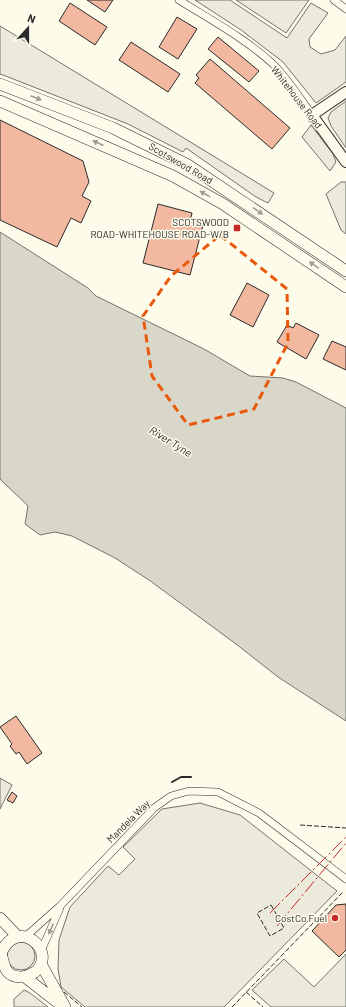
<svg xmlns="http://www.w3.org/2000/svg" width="346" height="1007" font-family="Barlow,sans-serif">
<rect width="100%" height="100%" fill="#fdfbea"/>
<!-- green -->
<path fill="#ecebdb" stroke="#74746e" d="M195,0H230L287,38L311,3L328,13L309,39L310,47L321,54L335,50L346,36V82L316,103L283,62L241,30Z
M236,0H309L286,33Z
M0,26L274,193L268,203L256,197L186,148L183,152L128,124L3,75L0,74Z
M346,101V148L331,126L328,118L331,112Z
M311,125L333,154L336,162L330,171L302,137Z
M341,182H346V234L341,230L326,194Z
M200,803L240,815L337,891L224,1007H85L61,987L58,969L59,940L70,907L108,866L119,875L135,859L123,847L162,809Z
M7 956a14 14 0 1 1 28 0a14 14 0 1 1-28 0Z
M24,990L30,993L48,1007H14V999Z"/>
<!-- parking -->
<path fill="#eceadb" stroke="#74746e" d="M0,778L12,785L0,809Z
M346,954V1007H271L252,990L284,959L314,987Z"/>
<!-- water -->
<path fill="#d8d7c9" stroke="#74746e" d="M0,232L88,288L96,296L204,349L250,376L283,378L296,382L346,408V721L278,677L236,644L149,580L115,558L72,536L55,532L40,535L25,524L28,506L0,479Z"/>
<!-- building -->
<path fill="#f2b8a0" stroke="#2b2b2b" d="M87,0H113L105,12Z
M70,3L107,27L95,45L59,21Z
M177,17L197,29L178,59L159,47Z
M218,37L259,71L249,82L208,49Z
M131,42L180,74L168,92L119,60Z
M210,59L290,128L272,149L195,83L199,78L196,75Z
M0,120L83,161L89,182L82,196L91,201L81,223L71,218L57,247L0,220Z
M158,204L192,213L190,222L203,225L190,275L143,263Z
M247,283L269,295L253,327L230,315Z
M296,323L319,335L306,359L277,342L287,325L293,328Z
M332,341L346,347V370L323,359Z
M16,716L42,753L27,764L19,752L16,754L10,746L12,744L0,727Z
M12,792L17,796L13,803L7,800Z
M346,904V950L339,957L312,931L336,905Z"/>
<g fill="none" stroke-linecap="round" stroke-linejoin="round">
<!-- minor casing -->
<g stroke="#2b2b2b" stroke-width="8">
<path id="minor" d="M179,0C211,20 246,39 273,64C288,79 300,98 312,115
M334,0L346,9
M25,937L60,906L154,808L171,796L189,791L218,792L259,813L346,879
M41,951L60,908"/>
</g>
<!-- secondary casing -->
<g stroke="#2b2b2b" stroke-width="12">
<path id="secondary" d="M346,92L312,115L346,162"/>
</g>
<!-- primary casing -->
<g stroke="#2b2b2b" stroke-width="12">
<path id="primary" d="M0,84L113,128L188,165L346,271
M0,101L173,176L223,204L346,287
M0,918L18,937
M0,951C5,962 2,976 20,977C26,977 30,975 35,972C59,952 18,915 1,953
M41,964L65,1007
M25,977L61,1005"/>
</g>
<!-- minor -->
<use href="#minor" stroke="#fdfbea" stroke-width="7"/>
<!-- secondary -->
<use href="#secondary" stroke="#fdfbea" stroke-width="10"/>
<!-- primary -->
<use href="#primary" stroke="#fdfbea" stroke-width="11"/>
<!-- fence -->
<path stroke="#2b2b2b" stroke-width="1" stroke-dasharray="5 2" stroke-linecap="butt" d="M300,825L346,828
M271,905L284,928L270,936L257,913Z
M64,992L82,1007
M246,992L263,1007
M232,1007L343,892"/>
<!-- wall -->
<path stroke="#2b2b2b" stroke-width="2" d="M172,782L181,777H191"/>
<!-- power -->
<path stroke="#c62828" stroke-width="1" stroke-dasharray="14 3 2 3" stroke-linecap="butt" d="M270,913L346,837
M277,926L346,843"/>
</g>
<!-- one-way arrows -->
<defs><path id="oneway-solid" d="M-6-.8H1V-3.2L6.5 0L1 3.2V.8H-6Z"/></defs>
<g fill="#9e9d94">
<use href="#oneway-solid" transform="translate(36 98) rotate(21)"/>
<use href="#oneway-solid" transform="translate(98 143) rotate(-156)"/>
<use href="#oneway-solid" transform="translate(205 194) rotate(-151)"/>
<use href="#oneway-solid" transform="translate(258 211) rotate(34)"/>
<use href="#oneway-solid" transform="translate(314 265) rotate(-146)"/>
<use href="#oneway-solid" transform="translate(51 929) rotate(113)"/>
</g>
<!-- marked area -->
<path fill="none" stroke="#e8590c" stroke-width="3" stroke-dasharray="8 5" stroke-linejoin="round" d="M220,235L287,289L288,343L254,409L188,425L152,376L143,316L171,276Z"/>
<!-- markers -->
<g fill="#c62828" stroke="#fdfbea" stroke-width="1.5">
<rect x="233" y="224" width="8" height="8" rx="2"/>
<circle cx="335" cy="918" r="4"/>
</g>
<g text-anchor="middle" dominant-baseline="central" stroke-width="3" stroke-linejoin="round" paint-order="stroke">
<!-- street labels -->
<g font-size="10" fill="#2b2b2b" stroke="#fdfbea">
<text transform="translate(297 97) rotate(52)">Whitehouse Road</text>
<text transform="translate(181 163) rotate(30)">Scotswood Road</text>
<text transform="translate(128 821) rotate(-45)">Mandela Way</text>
</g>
<!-- poi labels -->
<g font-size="10" fill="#2b2b2b" stroke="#fdfbea" text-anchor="end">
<text x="229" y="222">SCOTSWOOD<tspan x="229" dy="12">ROAD-WHITEHOUSE ROAD-W/B</tspan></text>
<text x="327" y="918">CostCo Fuel</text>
</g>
<!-- water labels -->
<g font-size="11" font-style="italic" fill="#2b2b2b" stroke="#fdfbea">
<text transform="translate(171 441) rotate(32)">River Tyne</text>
</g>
</g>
<!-- north arrow -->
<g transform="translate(28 28) rotate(21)" stroke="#fdfbea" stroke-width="3" paint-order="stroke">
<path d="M0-3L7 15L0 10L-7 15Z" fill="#2b2b2b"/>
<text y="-6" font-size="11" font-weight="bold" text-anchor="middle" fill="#2b2b2b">N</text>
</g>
</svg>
